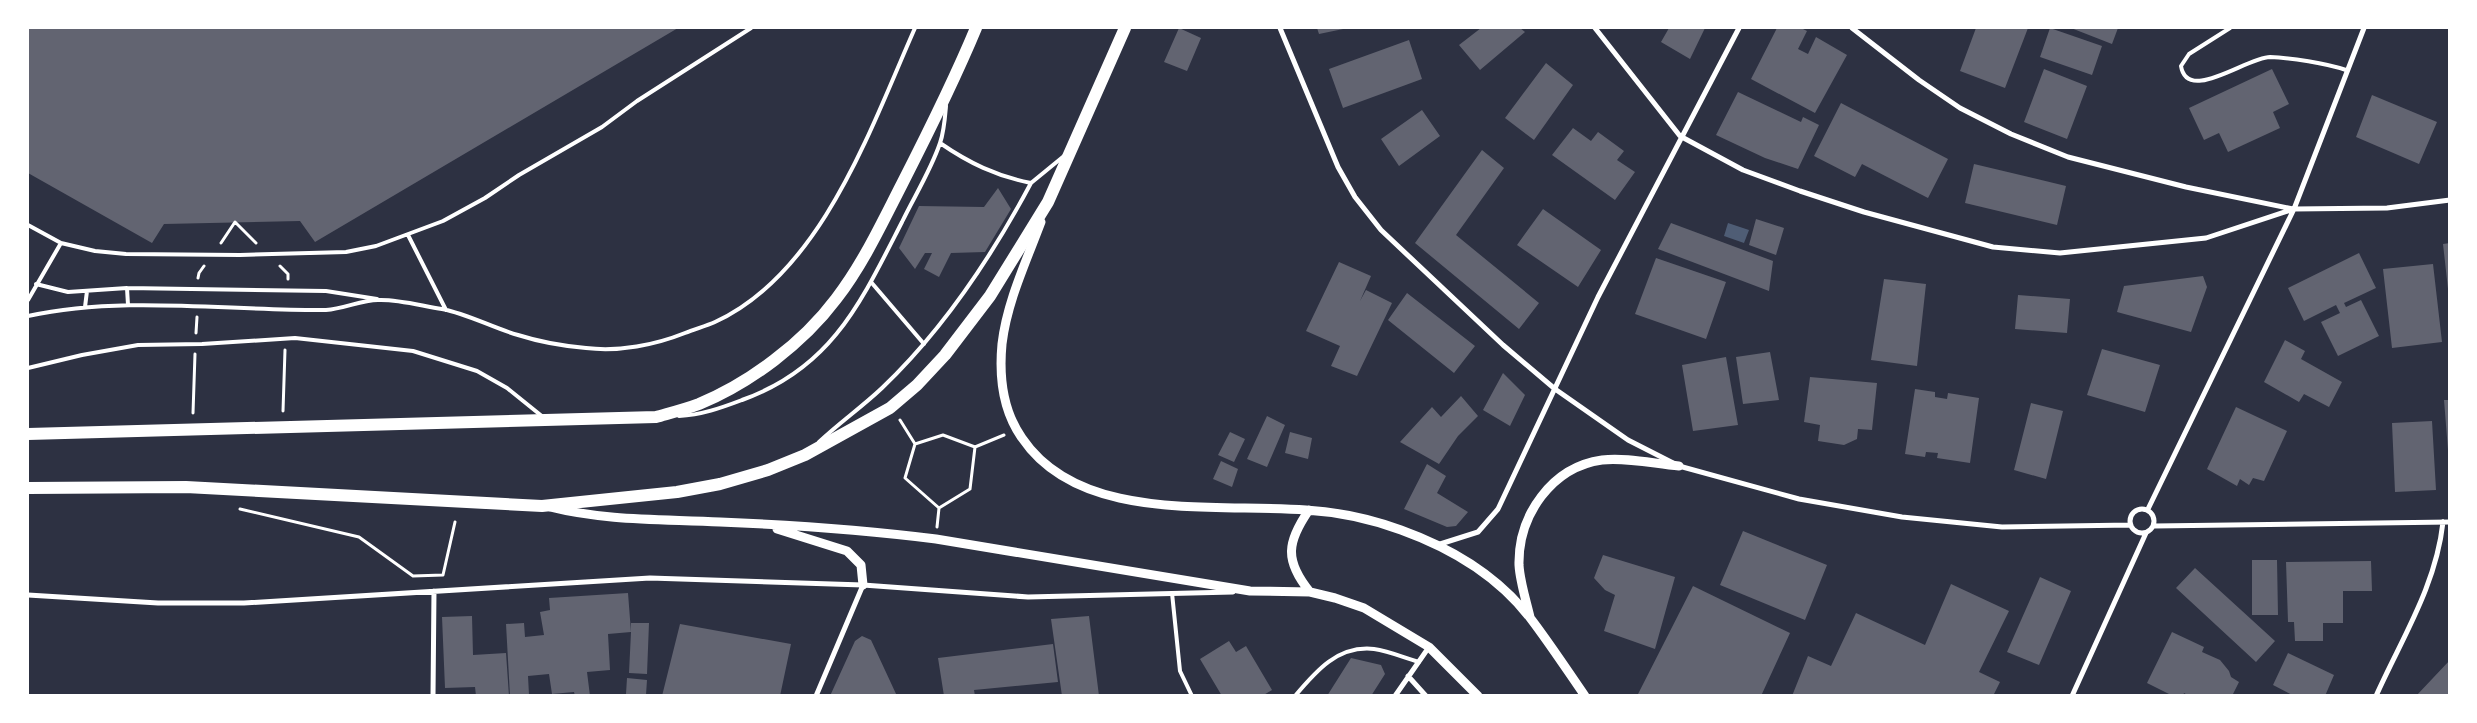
<svg xmlns="http://www.w3.org/2000/svg" width="2477" height="723" font-family="Poppins,sans-serif">
<rect width="100%" height="100%" fill="#2d3142"/>
<!-- water -->
<path fill="#4f5d75" d="M1728,223L1749,230L1744,243L1724,236Z"/>
<!-- building -->
<path fill="#626471" d="M28,28H678L315,242L300,221L164,224L152,243L28,173Z
M1179,28L1201,38L1187,71L1164,62Z
M1317,28H1348L1319,34Z
M1481,28H1520L1525,32L1480,70L1459,45Z
M1669,28H1705L1690,59L1661,42Z
M1777,28H1801L1807,31L1798,49L1808,54L1816,37L1847,55L1815,113L1751,79Z
M1976,28H2028L2005,88L1960,71Z
M2050,28L2102,46L2092,75L2040,57Z
M2071,28H2118L2112,44Z
M1409,40L1422,79L1343,108L1329,69Z
M1546,63L1573,85L1534,140L1505,118Z
M2044,69L2087,86L2067,139L2024,122Z
M2272,69L2289,104L2273,112L2280,128L2228,152L2219,133L2204,140L2189,108Z
M1738,92L1801,122L1803,117L1819,125L1798,169L1765,158L1716,135Z
M2372,95L2437,122L2419,164L2356,137Z
M1841,103L1948,159L1928,198L1862,164L1855,177L1814,156Z
M1422,110L1440,136L1399,166L1381,139Z
M1573,128L1591,141L1598,132L1624,151L1617,160L1635,172L1615,200L1552,155Z
M1482,150L1504,168L1456,235L1539,303L1519,329L1415,243Z
M1974,164L2066,186L2057,225L1965,203Z
M998,188L1011,209L985,252L951,253L939,277L924,269L932,253H925L915,269L899,248L919,206L984,207Z
M1543,209L1601,250L1578,287L1517,245Z
M1756,219L1784,228L1776,255L1749,245Z
M1671,223L1773,261L1769,291L1658,249Z
M2450,243V289H2448L2443,244Z
M2359,253L2376,288L2344,303L2346,307L2361,300L2379,336L2338,356L2321,322L2340,313L2336,305L2304,321L2288,288Z
M1656,258L1726,282L1706,339L1635,314Z
M1339,262L1371,276L1360,301L1366,290L1392,303L1357,376L1331,366L1340,346L1306,331Z
M2433,264L2442,342L2392,348L2383,269Z
M2203,276L2207,287L2191,332L2117,312L2124,286Z
M1884,279L1926,284L1917,366L1871,360Z
M1407,293L1475,346L1454,373L1388,320Z
M2018,295L2070,299L2067,333L2015,329Z
M2285,340L2305,351L2301,359L2342,382L2329,407L2304,394L2299,402L2264,382Z
M2102,349L2160,365L2145,412L2087,395Z
M1770,352L1779,400L1743,404L1736,357Z
M1726,357L1738,425L1693,431L1682,365Z
M1503,373L1525,395L1510,426L1483,410Z
M1810,377L1877,383L1872,430L1858,429L1857,439L1844,445L1818,441L1820,425L1804,422Z
M1915,389L1935,392V397L1947,399L1948,393L1979,398L1970,463L1937,458L1938,453L1926,452L1925,457L1905,454Z
M1461,396L1478,416L1458,436L1439,464L1400,442L1432,407L1441,417Z
M2444,400H2450V449L2448,450Z
M2031,403L2063,411L2046,479L2014,470Z
M2236,407L2287,431L2264,481L2253,478L2249,485L2240,479L2237,486L2207,469Z
M1267,416L1285,425L1267,467L1247,459Z
M2432,421L2436,490L2395,492L2392,423Z
M1230,432L1245,439L1234,462L1218,455Z
M1290,432L1312,438L1308,459L1285,453Z
M1221,461L1238,469L1232,487L1213,479Z
M1427,464L1446,476L1437,493L1468,512L1456,526L1447,527L1404,509Z
M1743,531L1827,565L1805,620L1720,585Z
M1603,555L1675,577L1655,649L1604,631L1615,595L1605,590L1594,578Z
M2252,560H2277L2278,615H2252Z
M2371,561L2372,591H2343V623H2323V641H2295L2294,622H2288L2286,562Z
M2195,568L2275,641L2256,662L2176,588Z
M2040,577L2071,591L2039,665L2007,652Z
M1951,584L2009,611L1979,672L2000,682L1993,696H1792L1808,656L1831,666L1856,613L1925,645Z
M1693,586L1790,633L1761,696H1637Z
M628,593L631,632V623H649L647,674L629,673L631,632L608,634L610,670L587,672L590,696H575L574,692L552,694L549,674L528,676L529,695L510,696L506,624L524,623L525,637L544,635L540,612L550,610L549,598Z
M472,616L473,655L506,653L509,696H476L475,687L445,688L442,617Z
M1089,616L1099,696H1062L1051,619Z
M680,624L791,644L780,696H662Z
M2172,632L2204,647L2202,652L2220,660L2229,671L2231,677L2239,682L2232,696H2189L2184,693L2183,696H2173L2147,683Z
M862,636L871,640L897,696H830L855,641Z
M1229,641L1236,652L1246,646L1272,690L1262,696H1222L1200,659Z
M1053,644L1058,682L974,690L975,696H944L938,658Z
M2288,653L2334,675L2325,696H2294L2273,685Z
M1351,658L1381,665L1385,674L1371,696H1327Z
M2450,660V696H2416Z
M627,678L647,680L646,695L626,694Z"/>
<g fill="none" stroke-linecap="round" stroke-linejoin="round">
<!-- path -->
<path stroke="#fff" stroke-width="3" d="M221,243L235,222L256,243
M280,266L288,274V279
M198,278L199,273L204,266
M196,333L197,317
M283,411L285,350
M193,413L195,354
M900,420L915,444L905,478L939,508
M915,444L943,435L975,447
M240,509L359,537L413,576L443,575
M937,527L939,508L970,489L975,447L1004,435
M443,575L455,522"/>
<!-- service -->
<path stroke="#fff" stroke-width="4" d="M2230,28L2189,54L2181,66C2187,104 2247,57 2270,57C2292,58 2325,63 2346,70
M940,143C969,163 996,176 1031,183L1064,156
M28,225L61,243L28,300
M408,235L446,310
M61,243L95,251L126,254L240,255L346,252L376,246L443,221L485,198L519,175L602,127L637,101L751,28
M871,282L924,344
M36,284L68,292L127,288L326,291L377,299
M127,288L128,305
M85,307L87,291
M28,316C126,295 226,311 326,310C344,309 361,300 378,300C398,299 422,306 442,309C468,314 493,328 518,335C540,342 563,346 586,348C619,352 655,345 685,333C695,329 706,326 715,322C822,273 871,127 915,28
M28,368L82,355L138,345L202,344L295,338L413,351L477,371L507,388L543,417
M679,416C701,415 721,408 742,400C832,368 861,302 902,222C914,197 931,170 940,143C944,132 945,118 946,106
M819,442C839,423 862,407 882,388C944,329 991,258 1031,183
M1172,593L1180,671L1192,696
M1295,696C1316,671 1338,645 1374,649C1389,651 1405,658 1419,662"/>
<!-- minor -->
<path stroke="#fff" stroke-width="5" d="M1280,28L1338,167L1355,197L1381,230L1503,345L1555,389L1628,440L1679,466L1799,499L1902,517L2002,527L2131,525
M1595,28L1680,136L1743,170L1800,191L1864,212L1993,247L2060,253L2206,238L2294,209L2387,208L2450,200
M1852,28L1919,80L1960,108L2011,134L2068,157L2186,187L2293,209
M2130 521a12 12 0 1 1 24 0a12 12 0 1 1-24 0Z
M2148,509L2294,209L2364,28
M2154,526L2450,522
M1437,545L1478,532L1498,509L1598,297L1739,28
M28,595L158,603H244L650,578L863,585L1028,597L1233,592
M1408,676L1426,696
M433,696L434,591
M816,696L863,585
M1395,696L1429,647
M2072,696L2146,533
M2376,696C2402,638 2436,586 2443,522"/>
<!-- tertiary -->
<path stroke="#fff" stroke-width="9" d="M1041,222C1026,262 1007,302 1002,344C999,376 1003,411 1022,438C1080,524 1216,503 1306,510C1339,512 1371,519 1401,530C1451,548 1499,577 1531,619C1550,644 1567,670 1585,696
M550,507C605,521 663,519 720,522C792,525 864,530 936,539L1250,591L1310,592L1335,598L1364,608L1429,647L1478,696
M1309,510C1287,542 1284,560 1310,592
M777,529L847,551L861,565L863,585
M1530,617C1526,600 1520,582 1519,565C1518,515 1552,467 1602,460C1626,457 1655,464 1679,466"/>
<!-- primary -->
<path stroke="#fff" stroke-width="12" d="M28,434L656,417C670,413 686,409 699,404C750,383 803,343 836,299C863,264 882,223 902,184C928,133 954,81 976,28
M28,488L186,487L542,506L677,492L720,484L768,470L805,455L890,408L917,385L945,355L990,296L1048,202L1125,28"/>
</g>
<!-- border -->
<rect width="2477" height="723" fill="none" stroke="#ffffff" stroke-width="58"/>
</svg>
